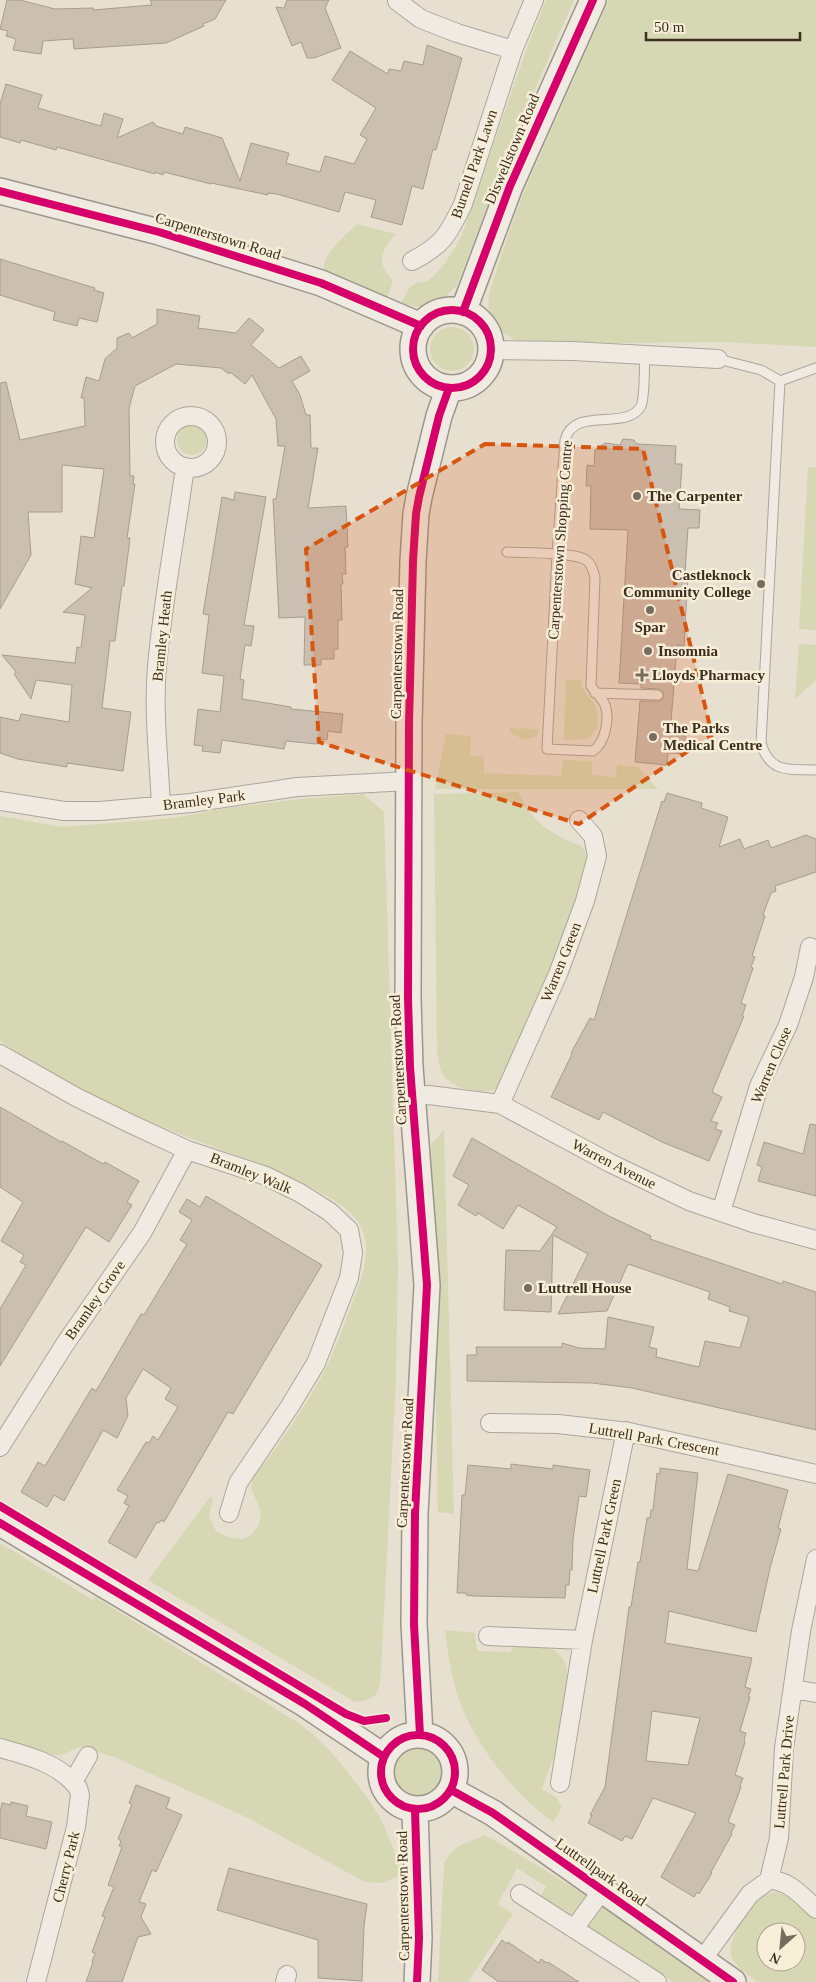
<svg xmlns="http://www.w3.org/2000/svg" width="816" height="1982" font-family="'Times New Roman',serif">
<rect width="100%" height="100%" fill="#e7e0d1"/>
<!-- green -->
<path fill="#d6d7b3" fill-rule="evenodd" d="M546,0H574L508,151L457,285L442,300L430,305L417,307L401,303C404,297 408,287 415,284C420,281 425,283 430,279C443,269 453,251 461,237L527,48Z
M609,0H816V347L723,342L619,343L515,340L499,330L493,323L488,307L489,294L509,232L526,187Z
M357,224L396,234C380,252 376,262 393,281L387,299L352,281L324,270C321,255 347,234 357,224Z
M430 349a22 22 0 1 1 44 0a22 22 0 1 1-44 0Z
M177 440a15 15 0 1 1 30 0a15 15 0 1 1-30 0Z
M808,467H816V630L799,629Z
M799,644L816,645V680L795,699Z
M566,680H581C582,692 587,694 593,702C598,709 598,720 597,728L587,739L564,740Z
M509,728L539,729L537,736L525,740L512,734Z
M446,734L471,736L470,756L484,757V773L561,776L563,760L592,761V775L616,777L617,765L638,767L658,789H435Z
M518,792C529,813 539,826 561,837C567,841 577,843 582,847C586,851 587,857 587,862L574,909L560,946L502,1079L496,1089C478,1095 452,1089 442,1073C439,1067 438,1059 437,1053L434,794Z
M363,794L384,812L398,1263L396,1379L381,1671C379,1693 379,1699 355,1702L148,1580L210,1497L213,1499L209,1517L216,1531L230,1538L243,1539L250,1536L259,1525L261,1511L251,1488L253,1478C279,1445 304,1409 324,1372C334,1352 342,1330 350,1309C359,1285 373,1255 362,1229C356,1214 342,1206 330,1198C286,1171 242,1158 195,1140C168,1130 141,1119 115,1106C75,1087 38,1065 0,1041V816L62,827L174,818L228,808L300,799Z
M444,1130L454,1514L438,1512L431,1144Z
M0,1543L93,1600L95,1597L297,1722L315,1736L335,1756L370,1801L382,1821L403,1873L384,1883L365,1882L248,1818L114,1757L80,1747L61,1755H53L0,1738Z
M445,1630L475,1633L477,1651L510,1652L515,1646C526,1646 540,1644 550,1648C557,1651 563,1658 566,1665C570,1681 560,1735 557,1754L552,1761L542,1789L556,1797L562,1807L553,1822C513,1794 472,1741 457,1694C451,1674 448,1652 445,1630Z
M394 1773a24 24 0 1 1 48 0a24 24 0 1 1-48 0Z
M485,1835C564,1879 638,1929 711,1982H673L540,1897L546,1887L517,1868L498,1904L513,1914L468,1982H438L444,1863C455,1843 466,1844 485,1835Z
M775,1892L787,1896L816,1920V1982H757C750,1976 736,1967 732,1958C725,1941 749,1908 761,1898C766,1894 770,1893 775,1892ZM766,1932H796V1962H766Z"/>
<!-- building -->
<path fill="#cbbfb2" stroke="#a89c90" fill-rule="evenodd" d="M7,0H20L55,9L93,8V10L152,5L150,0H226L215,19L203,24L204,26L166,43L74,49L73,39L43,41L41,54L13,50L16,39L6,36L8,31L0,29Z
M287,0H329L325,8L341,48L314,58H307L301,42L292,46L276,7L284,8Z
M427,45L462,58L436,150L433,149L423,189L412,186L402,225L371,217L376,200L345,192L339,212L277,194L268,193V195L211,183V184L164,172L163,175L155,172V174L57,147L56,150L21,140L20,143L0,137V104L6,84L42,95L38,108L101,126L104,113L123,119L117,138L153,122L156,126L183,134L185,127L222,138L240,181L251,143L289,153L286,163L320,172L325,156L354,164L367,139L360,135L376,108L332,80L350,51L388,74L389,69L401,71L404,61L423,65Z
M0,259L95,288L94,290L104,293L97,322L79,318L77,326L53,320L55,312L0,295Z
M157,309L200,316L198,328L236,333L249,318L264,330L251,345L279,368L301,356L310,371L292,381L300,395L306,415H310L311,448H318L308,508L346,506L348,547H345L346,574H342L343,584H341L342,620H338V649H334V659H321V665H304L305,617L279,618L273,499H276L285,446H278L276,419L252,375L245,384L230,372L229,374L221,368L176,364L135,386L129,408L130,476H134L133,484H135L127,538H130L124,586H122L115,641H110L102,708L131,712L123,771L67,763V767L18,759L0,753V717L19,721L21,714L69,722L72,685L36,680L31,699L14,674L16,672L2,655L75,663L77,647L81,648L85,615L63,612L92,588L75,584L81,536L94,538L104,469L62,465V512H28L31,555L0,609V383L6,382L20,440L85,426L84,398H81L86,377L99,381L105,359L117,348V338L129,333L132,338L157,324Z
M623,439L634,440L637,444L676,446L675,464H682L679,509L700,510L699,528H688L685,573H688L684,646L677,645L670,735L686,736L685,754L668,753L667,765L635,762L640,701H660L664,698L663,692L658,689L641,688V684L619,683L628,530L590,529L591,486H586L587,465L594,466L595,450L605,443L620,445Z
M235,492L266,497L244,625L254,626L251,646L245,645L240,679L244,680L242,699L291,707V709L343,714L341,733L328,731L327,740L317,739V744L286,741L284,749L222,740L220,753L202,751L203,746L194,745L198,709L220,712L224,676L202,673L209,615L203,614L222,497L234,500Z
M667,793L702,803L701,808L728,817L719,847L740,839L744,849L768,840L771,848L806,835L816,839V872L775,886L776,891L771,893L763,915L765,916L752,956L755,957L751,967L753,968L741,1003L746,1005L742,1016H744L712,1092L722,1097L711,1121L718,1123L715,1129L722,1131L709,1161L662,1142L603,1112L599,1120L551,1097L572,1054L571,1053L590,1018L594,1020L662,801L664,802Z
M0,1107L61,1142L62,1141L103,1164L105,1162L139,1181L127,1202L132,1205L109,1242L86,1227L0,1366V1309L26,1265L20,1262L24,1255L1,1241L23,1202L0,1187Z
M810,1124L816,1125V1196L758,1181L762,1167L757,1165L764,1142L803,1154Z
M472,1138L609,1216L651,1236L650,1239L782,1284L783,1281L816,1292V1430L632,1388L592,1383L467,1381V1355H477L476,1347H562V1343L579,1348L605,1349L608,1317L654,1327L649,1347L657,1349L656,1357L699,1367L705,1341L740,1348L749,1317L729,1311L730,1307L708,1299L710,1292L628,1264L607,1311L558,1314L588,1254L553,1235L551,1312L504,1310L506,1250L540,1251L557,1227L518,1205L503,1229L478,1213L476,1216L458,1205L469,1185L453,1176Z
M206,1196L322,1265L233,1414L228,1412L164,1522L161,1520L159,1523L157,1522L136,1558L108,1542L129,1506L124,1503L128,1496L117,1490L146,1442L149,1443L153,1436L158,1440L178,1407L165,1399L171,1388L143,1369L126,1398L128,1416L117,1438L103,1430L64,1501L54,1495L47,1507L21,1492L38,1462L45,1466L92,1388L96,1391L141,1314L144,1315L187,1244L180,1240L192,1220L179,1212L187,1199L200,1207Z
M511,1464L553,1469V1465L590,1470L586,1497L579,1496L573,1539L572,1570H570L569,1585H566L565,1598L474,1596L466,1595V1593H457L462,1495H465L468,1465L511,1469Z
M660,1468L698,1473L687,1569L698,1571L728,1474L788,1490L778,1528L781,1529L770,1568L756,1632L669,1611L665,1643L752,1658L745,1687L751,1689L748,1697H750L740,1731L746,1733L744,1741L745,1742L735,1775L743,1778L740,1786L741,1787L728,1822L735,1825L731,1833L732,1834L711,1872L712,1873L699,1894L697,1892L694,1897L661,1877L696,1813L653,1798L632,1839L625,1836L622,1841L588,1823L592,1815H590L605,1787L629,1607H631L638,1562H640L647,1518H650L651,1510H653L657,1473L660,1474ZM652,1711L700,1718L688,1765L646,1761Z
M136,1785L170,1798L166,1808L182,1815L156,1872L152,1870L139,1902L146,1904L141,1917L151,1934L138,1937L122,1982H86L93,1962H92L95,1953L92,1952L105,1917L102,1916L114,1887L108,1885L122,1847L119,1846L121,1841L118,1839L132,1804L129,1803Z
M11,1802L28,1806L26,1816L52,1822L46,1849L0,1838V1813L2,1803L11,1805Z
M229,1868L367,1904L364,1926L362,1981L318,1978V1940L217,1910Z
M502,1940L507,1944L508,1942L539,1963L541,1959L547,1963L548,1962L579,1982H499L482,1970Z"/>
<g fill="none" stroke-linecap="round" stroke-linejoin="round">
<!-- lane casing -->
<g stroke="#ada599" stroke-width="11">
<path id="lane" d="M718,359L761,370L780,381L761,743C770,774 789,769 816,770
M780,381L816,368
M507,552C524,553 574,552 586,560C592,564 593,571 595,577L591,686C595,693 602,697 605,705C610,719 605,743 593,751L547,749L557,555L565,440C574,405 627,432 641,406C645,398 644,366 645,356
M595,693L658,695"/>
</g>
<!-- street casing -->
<g stroke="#ada599" stroke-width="20">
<path id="street" d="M397,1L421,19L457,33L513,50
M412,261C443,245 448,235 463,204L513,50L534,0
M491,350L573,351L718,359
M165 442a26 26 0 1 1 52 0a26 26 0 1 1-52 0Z
M0,801L64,811H100L191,803L297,787L409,781
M161,806C159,760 153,712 157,666C163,599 176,533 185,467
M0,1054L76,1097L131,1124L187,1150L266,1176L300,1193L330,1212L349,1230L353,1253L349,1278L316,1363L290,1406L238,1483L229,1513
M412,1096L429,1095L500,1104L610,1163L689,1201L753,1223L816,1240
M500,1104L558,974L585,901L597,856L593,836L579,820
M721,1212L759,1086L788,1025L804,977L810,947
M490,1423L558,1424L629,1432L816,1474
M0,1447L65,1344L142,1233L187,1150
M488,1636L583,1640
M793,1689L816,1693
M0,1748C25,1755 54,1762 73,1782
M560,1783L583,1640L626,1431
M769,1880C789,1880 802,1896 816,1909
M520,1894L657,1982
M574,1929L603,1889
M702,1960L750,1894L769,1880L779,1838L784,1748L801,1631L816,1559
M36,1982L76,1827L80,1795L78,1788L73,1782L88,1756
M285,1982L287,1975"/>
</g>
<!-- secondary casing -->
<g stroke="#9c958a" stroke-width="28">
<path id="secondary" d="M0,191L159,232L321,283L421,326
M413 349a39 39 0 1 1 78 0a39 39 0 1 1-78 0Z
M463,312L510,186L593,0
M0,1523L305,1704L384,1757
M381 1772a37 37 0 1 1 74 0a37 37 0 1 1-74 0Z
M420,1735L414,1624L415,1513L427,1285L410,1067L408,998L409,724L413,561L416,514L419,497L439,416L449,388
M451,1790L493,1813L733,1982
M415,1810L419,1938L417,1982"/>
</g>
<!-- lane -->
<use href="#lane" stroke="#efebe3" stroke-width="9"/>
<!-- street -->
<use href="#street" stroke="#efebe3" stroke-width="18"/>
<!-- secondary -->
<use href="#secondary" stroke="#efebe3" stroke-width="25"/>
<!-- cycleway casing -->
<g stroke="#f7eed8" stroke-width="11">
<path id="cycleway" d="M0,191L159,232L321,283L421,326
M413 349a39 39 0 1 1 78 0a39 39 0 1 1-78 0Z
M463,312L510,186L593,0
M0,1506L346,1714L364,1721L386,1718
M0,1523L305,1704L384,1757
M381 1772a37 37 0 1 1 74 0a37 37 0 1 1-74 0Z
M420,1735L414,1624L415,1513L427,1285L410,1067L408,998L409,724L413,561L416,514L419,497L439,416L449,388
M451,1790L493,1813L733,1982
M415,1810L419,1938L417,1982"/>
</g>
<!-- cycleway -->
<use href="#cycleway" stroke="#d6006c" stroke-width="8"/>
</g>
<!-- marked area -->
<path fill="#d7550e" fill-opacity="0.2" stroke="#d7550e" stroke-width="4" stroke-dasharray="10 6" stroke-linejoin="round" d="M485,444L643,449L712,735L579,824L319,742L306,549Z"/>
<!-- markers -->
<g fill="#786c5e" stroke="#f7eed8" stroke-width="2">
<circle cx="637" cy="496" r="5"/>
<circle cx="761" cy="584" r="5"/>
<circle cx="650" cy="610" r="5"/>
<circle cx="648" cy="651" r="5"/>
<path d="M639.5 667.5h5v5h5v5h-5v5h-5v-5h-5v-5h5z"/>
<circle cx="653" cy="737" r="5"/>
<circle cx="528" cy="1288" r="5"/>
</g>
<g text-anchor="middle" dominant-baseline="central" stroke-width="5" stroke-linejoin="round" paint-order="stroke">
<!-- street labels -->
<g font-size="15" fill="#3d2e20" stroke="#f7eed8">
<text transform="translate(512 149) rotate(-67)">Diswellstown Road</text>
<text transform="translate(474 164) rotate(-71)">Burnell Park Lawn</text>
<text transform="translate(218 236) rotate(17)">Carpenterstown Road</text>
<text transform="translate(560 540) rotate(-86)">Carpenterstown Shopping Centre</text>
<text transform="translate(162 636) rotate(-84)">Bramley Heath</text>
<text transform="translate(397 654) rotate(-89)">Carpenterstown Road</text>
<text transform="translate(204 800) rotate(-7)">Bramley Park</text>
<text transform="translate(561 962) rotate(-68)">Warren Green</text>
<text transform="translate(398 1060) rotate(-93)">Carpenterstown Road</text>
<text transform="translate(771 1065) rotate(-67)">Warren Close</text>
<text transform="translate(614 1164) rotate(27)">Warren Avenue</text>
<text transform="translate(251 1173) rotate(22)">Bramley Walk</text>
<text transform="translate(95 1300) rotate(-55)">Bramley Grove</text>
<text transform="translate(654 1439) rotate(10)">Luttrell Park Crescent</text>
<text transform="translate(405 1463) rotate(-87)">Carpenterstown Road</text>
<text transform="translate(604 1536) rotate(-78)">Luttrell Park Green</text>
<text transform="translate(784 1772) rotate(-85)">Luttrell Park Drive</text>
<text transform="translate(66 1867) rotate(-76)">Cherry Park</text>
<text transform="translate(601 1872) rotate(35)">Luttrellpark Road</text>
<text transform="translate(403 1896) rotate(-91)">Carpenterstown Road</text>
</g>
<!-- poi labels -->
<g font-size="15" font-weight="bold" fill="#3d2e20" stroke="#f7eed8" text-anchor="start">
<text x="647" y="496">The Carpenter</text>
<text x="751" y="575" text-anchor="end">Castleknock<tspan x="751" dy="17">Community College</tspan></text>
<text x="650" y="627" text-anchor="middle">Spar</text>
<text x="658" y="651">Insomnia</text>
<text x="652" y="675">Lloyds Pharmacy</text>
<text x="663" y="728">The Parks<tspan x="663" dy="17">Medical Centre</tspan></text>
<text x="538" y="1288">Luttrell House</text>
</g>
</g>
<!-- north arrow -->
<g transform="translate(781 1947) rotate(207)"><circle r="24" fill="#f7eed8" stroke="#ada18e"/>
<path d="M0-4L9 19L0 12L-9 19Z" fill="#786c5e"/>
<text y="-8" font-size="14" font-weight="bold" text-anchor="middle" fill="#3d2e20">N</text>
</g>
<!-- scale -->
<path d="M646 32v8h154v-8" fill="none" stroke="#3d2e20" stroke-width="2.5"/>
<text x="654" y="32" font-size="15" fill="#3d2e20" stroke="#f7eed8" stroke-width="4" paint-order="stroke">50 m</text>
</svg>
